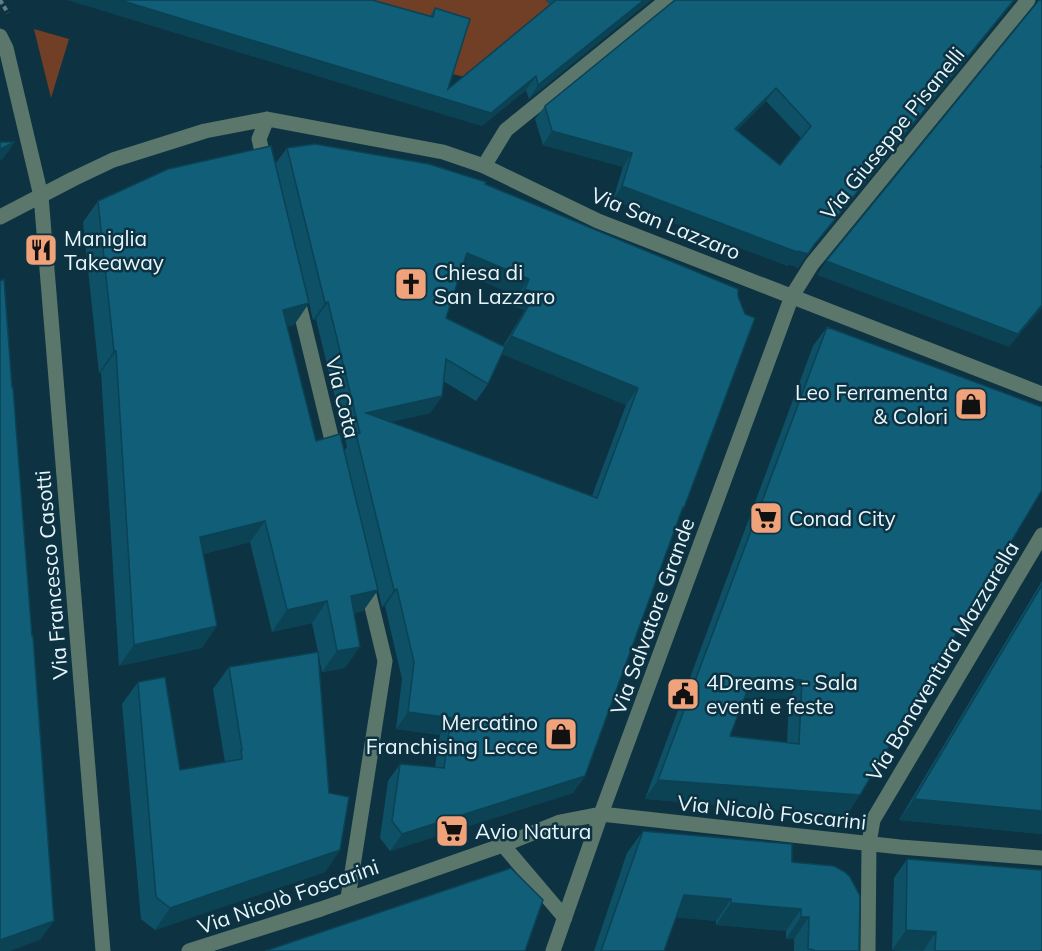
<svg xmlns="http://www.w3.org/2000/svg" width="1042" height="951" font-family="Mulish,sans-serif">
<rect width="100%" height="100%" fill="#0d3342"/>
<!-- green -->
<path fill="#703f25" d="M344,0H546L553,8L469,78L448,73Z
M34,29L69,39L51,98Z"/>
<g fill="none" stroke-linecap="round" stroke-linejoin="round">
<!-- path -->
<path stroke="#617e89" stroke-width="4" stroke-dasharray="4.5 3" stroke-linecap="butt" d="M0,0L8,13"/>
<!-- minor -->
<path stroke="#5b766a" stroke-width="15" d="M0,36L6,48L41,196L103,951
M484,166L506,130L667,0
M266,168L259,139L267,119
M0,217L73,179L113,160L205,131L267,119L443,152L484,166L598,221L1042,394
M297,296L336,457
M503,845L565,918
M348,898L385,661L366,582
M189,951L321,909L503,845L560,822L601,814L900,847L1042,858
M553,951L601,814L792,296L812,264L1028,0
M868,951L869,843L873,820L1042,535"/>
</g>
<!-- wall -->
<path fill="#0e5167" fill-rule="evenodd" d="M68,0L430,16L435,8L448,89L550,5L546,0H651L529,99L526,90L482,126Z
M675,0H1015L808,253L798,268L789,264L788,266L613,200L623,167L543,145L535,119L545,106ZM766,101L801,138L780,165L737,130Z
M287,148L485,184L738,289L684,508L682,511L585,776L573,793L390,851L380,838L388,781L400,764L435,767L440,735L396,729L402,679L385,606L382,607L378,590L363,611L354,613L345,668L322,672L318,652L329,793L340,850L325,872L155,930L141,919L122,704L138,682L180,770L225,762L213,689L229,667L318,652L312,623L272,632L250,542L203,554L202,648L119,666L101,372L99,373L83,222L98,201L275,164ZM461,272L517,296L513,306L525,310L503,346L446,318ZM309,303L313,320L316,319L347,447L344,451L316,441L287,326L294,325ZM502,354L626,405L592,496L390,422L430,413L442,396L443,381L476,401L488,384Z
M827,327L847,815L645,799L813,346ZM744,698L789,699L787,742L730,736Z
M1042,581V834L899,820Z
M643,831L792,862L859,951H794V939H786V931L716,925V921L676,917L664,951H594L627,853Z
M907,859L1042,951H907L892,950L894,878Z"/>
<!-- shaded-wall -->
<path fill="#0b4254" d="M68,0H120L491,113L536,76L526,90L482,126Z
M644,0H651L529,99L538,85Z
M1014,0H1015L807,254L798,268L789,264L798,251L814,245Z
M776,88L766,101L726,142L735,129Z
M552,131L632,153L623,167L543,145Z
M15,142L3,159L0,160V149Z
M622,186L797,252L788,266L613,200Z
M467,253L529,279L517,296L455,270Z
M826,261L1042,305V308L1009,347L817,275Z
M525,289L536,293L525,310L513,306Z
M328,302L316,319L313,320L325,303Z
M309,303L294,325L268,331L283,310Z
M511,336L638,388L626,405L499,353Z
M114,351H116L101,372L99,373Z
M442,396L430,413L359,429L366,413Z
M265,521L250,542L185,558L200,537Z
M397,589L385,606L382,607L394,590Z
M378,590L363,611L336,617L351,596Z
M327,601L312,623L272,632L287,610Z
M217,626L202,648L119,666L134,645Z
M360,647L345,668L322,672L337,651Z
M752,678L802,680L789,699L738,698Z
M408,712L451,718L440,735L396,729Z
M585,776L573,793L390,851L402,834Z
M658,780L860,795L847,815L645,799Z
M914,799L1042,811V834L899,820Z
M340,850L325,872L155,930L170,908Z
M684,895L731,899L716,921L669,917Z
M731,903L801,909L786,931L716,925Z
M801,917H809L794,939H786Z
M54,921L40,940L10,951H0V940Z
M906,930L936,932L923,951L892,950Z"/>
<!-- building -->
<path fill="#105e78" stroke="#0b4254" stroke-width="1.5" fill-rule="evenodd" d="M120,0H372L433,17L435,8L470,19L448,89L556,0H644L538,85L536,76L491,113Z
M675,0H1014L814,245L808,254L798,251L797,252L622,186L632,153L552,131L545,106ZM776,88L811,126L780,165L735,129Z
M1039,0H1042V165L1041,167L1042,168V305L1018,334L826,261Z
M0,142H15L0,149Z
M315,144L429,164L486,182L485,184L738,289V296L745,314L755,318L684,508L683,507L585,776L402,834L392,821L400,764L444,768L451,718L408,712L414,662L397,589L394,590L356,434L360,433L328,302L325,303L287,148ZM467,253L529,279L525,289L536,293L511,336L638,388L597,498L366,413L442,396L446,359L488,384L505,347L446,318Z
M271,146L309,303L283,310L316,441L340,434L378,590L351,596L360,647L337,651L327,601L287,610L265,521L200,537L217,626L134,645L116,351H114L98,201L168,169Z
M4,279L12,387H13L32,636H33L54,921L0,940V281Z
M827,327L1042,407V490L860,795L658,780ZM752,678L802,680L799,744L730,736Z
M1042,585V811L914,799Z
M318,652L329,793L349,797L340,850L170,908L156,897L138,682L165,677L180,770L242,759L241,750H242L229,667Z
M643,831L792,844V862L834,866L845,872L850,877L860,896L859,951H814V950L808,949L809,917H801V909L731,903V899L684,895L664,951H601Z
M907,859L1042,870V951H935L936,932L906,930Z
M511,868L543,900L525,951H265Z"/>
<!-- icons -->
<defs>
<g id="restaurant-square" transform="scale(1.725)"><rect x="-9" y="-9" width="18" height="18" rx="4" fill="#f0a27a" stroke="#0d3342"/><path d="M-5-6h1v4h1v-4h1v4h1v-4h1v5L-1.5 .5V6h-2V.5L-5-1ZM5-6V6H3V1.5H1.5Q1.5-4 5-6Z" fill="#111"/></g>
<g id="church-square" transform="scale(1.725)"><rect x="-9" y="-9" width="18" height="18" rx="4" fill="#f0a27a" stroke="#0d3342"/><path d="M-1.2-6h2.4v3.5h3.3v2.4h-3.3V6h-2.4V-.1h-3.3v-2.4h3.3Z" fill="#111"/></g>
<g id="shop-square" transform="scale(1.725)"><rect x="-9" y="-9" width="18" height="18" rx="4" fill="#f0a27a" stroke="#0d3342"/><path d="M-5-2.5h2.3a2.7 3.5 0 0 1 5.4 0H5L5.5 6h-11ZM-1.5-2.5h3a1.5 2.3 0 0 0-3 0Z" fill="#111"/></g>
<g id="supermarket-square" transform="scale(1.725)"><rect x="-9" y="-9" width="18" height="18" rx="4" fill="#f0a27a" stroke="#0d3342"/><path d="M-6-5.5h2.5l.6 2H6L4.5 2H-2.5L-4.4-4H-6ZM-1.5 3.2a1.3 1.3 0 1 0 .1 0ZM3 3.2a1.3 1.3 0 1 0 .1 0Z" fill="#111"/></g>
<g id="civic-square" transform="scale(1.725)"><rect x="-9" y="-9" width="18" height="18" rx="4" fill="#f0a27a" stroke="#0d3342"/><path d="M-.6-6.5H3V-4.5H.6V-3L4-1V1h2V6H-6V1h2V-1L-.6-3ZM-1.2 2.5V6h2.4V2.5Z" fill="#111"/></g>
</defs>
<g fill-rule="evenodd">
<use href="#restaurant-square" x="41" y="250"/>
<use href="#church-square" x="411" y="284"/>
<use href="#shop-square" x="971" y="404"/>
<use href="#supermarket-square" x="766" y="518"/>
<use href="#civic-square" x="683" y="694"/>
<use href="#shop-square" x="561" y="734"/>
<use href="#supermarket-square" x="452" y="831"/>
</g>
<g text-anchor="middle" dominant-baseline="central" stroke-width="5" stroke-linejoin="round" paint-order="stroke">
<!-- street labels -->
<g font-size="21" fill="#e8f5fb" stroke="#0d3342">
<text transform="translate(892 133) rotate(-51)">Via Giuseppe Pisanelli</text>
<text transform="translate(666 223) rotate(22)">Via San Lazzaro</text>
<text transform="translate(343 397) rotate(76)">Via Cota</text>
<text transform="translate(51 575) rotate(-95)">Via Francesco Casotti</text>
<text transform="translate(652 616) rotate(-70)">Via Salvatore Grande</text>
<text transform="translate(942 661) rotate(-59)">Via Bonaventura Mazzarella</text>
<text transform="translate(772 812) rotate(6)">Via Nicolò Foscarini</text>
<text transform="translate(288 896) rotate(-19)">Via Nicolò Foscarini</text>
</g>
<!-- poi labels -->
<g font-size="21" fill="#e8f5fb" stroke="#0d3342" text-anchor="start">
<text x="64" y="238">Maniglia<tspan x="64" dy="24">Takeaway</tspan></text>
<text x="434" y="272">Chiesa di<tspan x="434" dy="24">San Lazzaro</tspan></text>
<text x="948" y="392" text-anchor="end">Leo Ferramenta<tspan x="948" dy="24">&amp; Colori</tspan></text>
<text x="789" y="518">Conad City</text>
<text x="706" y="682">4Dreams - Sala<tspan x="706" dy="24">eventi e feste</tspan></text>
<text x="538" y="722" text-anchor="end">Mercatino<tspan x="538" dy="24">Franchising Lecce</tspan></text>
<text x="475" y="831">Avio Natura</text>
</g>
</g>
</svg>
